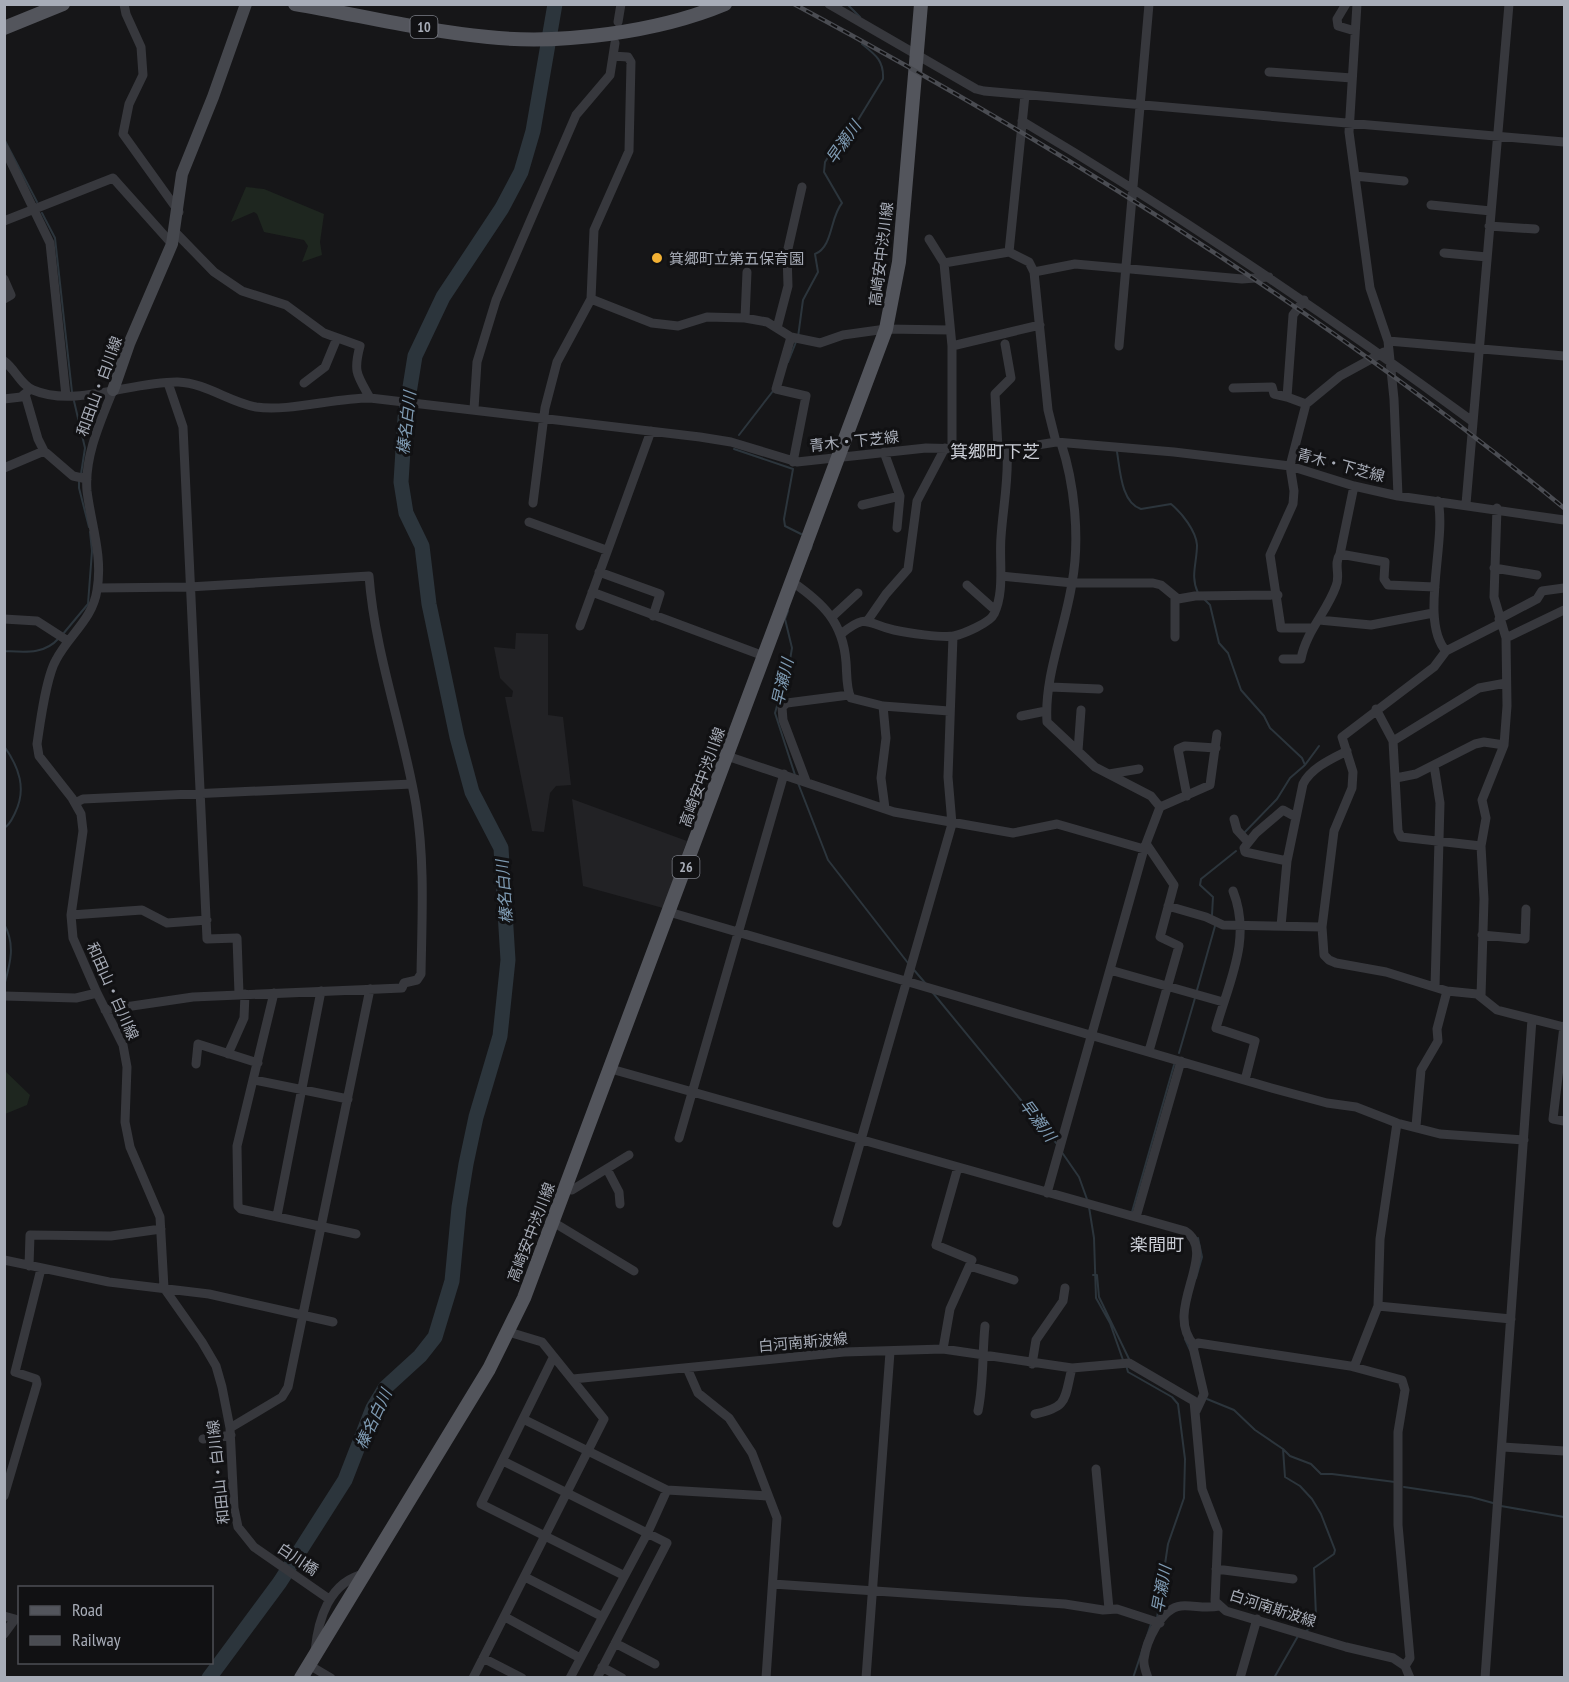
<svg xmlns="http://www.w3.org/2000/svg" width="1569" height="1682" font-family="'PT Sans Narrow','Noto Sans JP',sans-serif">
<rect width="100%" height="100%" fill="#161618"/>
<!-- built -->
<path fill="#222225" d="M516,633L548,634V715L563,717L571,785L556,786L550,793L544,832L532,831L505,697H512L513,691L500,678L494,647L515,649Z
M572,799L687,841L663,908L583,886Z"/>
<!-- green -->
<path fill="#1e261f" d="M246,187L264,189L324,214L320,242L322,255L302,262L308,246L304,240L264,232L257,214L254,212L231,222Z
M4,1070L30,1095L27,1105L5,1114Z"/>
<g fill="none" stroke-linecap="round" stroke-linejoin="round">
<!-- stream -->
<path stroke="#2c353c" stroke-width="2" d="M847,4L860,17
M4,139L37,202
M42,213L55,238L72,392
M798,337L803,300L818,272L815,254C833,247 830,217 842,203L824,172L825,162L832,151L844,143L883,79C884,61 876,55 862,44
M788,362L796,342
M74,401L85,448L81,474
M739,435L773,391
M734,449L793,469L784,519L785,526L801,534
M1117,452C1120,469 1121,503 1141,509L1171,504C1182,513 1196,531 1197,545C1197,563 1190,576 1198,593
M79,480V488L89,527
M811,549L813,538
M1204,599L1210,605L1219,643L1228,653L1241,690L1264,716L1270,728L1302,758L1305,765
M788,611L785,619L792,648L790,660L775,713L795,775
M63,634L88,604L92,551L90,532
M4,651C25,652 44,655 59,638
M4,746C19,767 27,789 15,813C12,819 10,825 4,828
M798,783L828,860L908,963
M1243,834L1277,799L1290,778L1305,765L1319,746
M1212,915L1213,897L1200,885L1201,879L1236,851
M4,924C16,945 10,964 4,986
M914,970L926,984
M1197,990L1215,926
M933,993L1057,1144
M1179,1053L1195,998
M1061,1151L1079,1177L1088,1202
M1089,1207L1094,1238L1096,1298L1110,1323L1123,1360
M1130,1212H1132L1174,1065
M1093,1275H1097L1099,1297L1129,1359
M1196,1278L1202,1257L1198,1238
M1185,1339L1190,1350
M1126,1365L1128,1372L1172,1397L1178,1404L1185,1459L1184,1498L1168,1544L1157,1618
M1207,1399L1234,1410L1255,1430L1283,1449L1285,1477L1300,1486L1312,1499L1321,1514L1335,1550L1334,1554L1314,1568L1316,1616L1315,1624L1305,1632
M1283,1449L1290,1456L1311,1464L1321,1474H1332L1395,1482
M1404,1487L1471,1497L1493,1503
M1501,1506L1564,1517
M1133,1678L1151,1624
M1274,1678L1298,1636"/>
<!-- river -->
<path stroke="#2c353c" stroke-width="15" d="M209,1678L280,1582L345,1480L373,1408L385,1388L420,1356L435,1337L452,1281L459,1207L466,1164L476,1117L500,1036L508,960L501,848L472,792L457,737L429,604L422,546L406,513L401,482L405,418L415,356L443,297L502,208L521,172L533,131L555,4"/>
<!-- street -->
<path stroke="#37383d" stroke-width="9" d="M124,4L126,14L141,47L143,75L129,104L123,134L179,212
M829,4L976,89L984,91L1564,142
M1346,4L1337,19L1338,26L1355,31
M1357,4L1349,132L1370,288L1388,341L1394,399L1398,496
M618,22L621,4
M1269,72L1352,78
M1025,95L1009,252L1029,262L1034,272L1048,410L1056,442
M1022,121C1177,213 1326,314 1472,421
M4,148L50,243L66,396
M1355,176L1404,181
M1431,205L1491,211
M4,221L113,178L172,244
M1489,226L1535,229
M175,232L214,272L242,291L286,305L324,333L360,346C353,372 357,375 370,398
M929,239L944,263L952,346V449
M1444,253L1487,257
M944,263L1009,252
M1034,272L1075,264L1242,279L1269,277
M4,279L11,295L4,299
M591,299L652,323L678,326L707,317L745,318L767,322L791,337L820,343L843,335L886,329L950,330
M1304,300L1293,315L1287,397L1306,404
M745,318L747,272
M777,328L788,286L787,253L802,187
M791,337L776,389L806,396L793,462
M1388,341L1564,356
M952,346L1040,325
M1119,346L1149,4
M4,361C15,369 21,385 33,390C75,408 133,381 178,382C206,383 229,402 256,407C288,412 334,398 370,398L700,437L731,442L797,462L926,448L1007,450L1056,442L1174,452L1290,466L1354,486L1398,496L1564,520
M168,383L183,427L207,939L237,938L239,994
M304,383L325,367L337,338
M1233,388L1272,387L1274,394L1287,397
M113,390C101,420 84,457 87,491C91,524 103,556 97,590C93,619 69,635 56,660C46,677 40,724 37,744L39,756L72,798L81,814L83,831L71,915L73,938L97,993L123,1045L127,1067L125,1122L130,1147L160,1217L164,1288L202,1342L216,1366L222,1387L230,1428L234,1508L238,1527L254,1547L329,1599
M25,394L38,439L44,451
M4,399L21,397L27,392
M474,409L477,362L496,300L576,115L610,75L615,43
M998,448L995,394L1011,378L1005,344
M4,468L44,451L73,476L87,479
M1438,501C1447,541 1419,621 1446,651
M533,503L545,408L557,362L591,299L594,230L629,151L631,62L628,57L613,56
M1466,504L1509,4
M862,505L900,496L884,452
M529,522L606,550
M897,528L900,496
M1340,554L1385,562L1384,579L1388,585L1435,587
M1494,568L1537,575
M599,572L660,594L653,616
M1001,576L1073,583H1153L1161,585L1178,599L1195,596L1278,595
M791,581C823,603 843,622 846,662C847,673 846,689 851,698L883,706L949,711
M967,585L995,610
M98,588L189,587L369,576C375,654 403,728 416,805C425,861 422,917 421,974L417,980L404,983L402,988L193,997L105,1010
M592,592L764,656
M1175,598V637
M832,617L858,593
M4,619L37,621L68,641
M1499,619L1537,599L1542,591L1564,588
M868,620L886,594L908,569L917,501L945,448
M1319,620L1371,625L1433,613
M1501,623L1446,651L1434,667L1342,737L1353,772L1352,788L1334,831L1322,927L1324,955L1329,960L1336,963L1386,972L1447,991L1477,994L1497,1010L1564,1027
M580,626L651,431
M1312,628H1281L1270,555L1293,504L1294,491L1290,466L1306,404L1340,376L1384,352
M841,634C868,612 866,624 894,630C907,633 942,638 954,636C963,634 990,623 994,614C1005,591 999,562 1001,537C1003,507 1009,479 1007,450
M1506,638L1564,610
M1283,659H1301C1306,631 1327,612 1336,586C1341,575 1333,564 1340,554L1354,486
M1050,687L1099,689
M883,706L886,738L881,778L885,808
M1376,709L1393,741L1398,831L1401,837L1481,846
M1021,716L1046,711
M1393,741L1479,688L1506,683
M1078,751L1081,710
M727,756L894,812L1013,833L1057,824L1144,849
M1434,765L1440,803L1435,987
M1109,774L1139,769
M1396,778L1416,774L1475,744L1484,742L1504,745
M806,781L783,720L782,707L787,703L849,695
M1187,796L1178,749L1185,746L1216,748
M75,803L83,799L412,784
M1160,807L1210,785L1217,734
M1234,819L1237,830L1248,842
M1147,845L1174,885L1160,937L1179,946L1149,1051
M1287,861L1245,852L1244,848L1256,833L1283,810L1294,816
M1233,891C1252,939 1229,981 1216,1028L1255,1041L1245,1080
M1168,906L1206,917L1223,925L1322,927
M669,912L1268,1087L1327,1103L1356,1107L1397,1123L1440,1134L1524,1140
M71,915L142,910L167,923L207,920
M1281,926L1287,861L1303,784C1311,768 1331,759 1347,751
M1482,935L1525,939L1526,909
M1110,970L1223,1002
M274,993L237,1146L238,1206L241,1209L356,1234
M4,996L76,998L97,993
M1481,996L1484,899L1481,846L1486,818L1482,800L1504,745L1507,706L1506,638L1494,597L1497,508
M1564,1026L1553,1119L1564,1121
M228,1054L244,1018L245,994
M196,1064L198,1044L258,1063
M611,1069L1185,1231C1220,1253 1162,1310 1194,1345
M254,1080L348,1099
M1416,1126L1421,1070L1438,1041L1437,1029L1447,991
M679,1138L784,774
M607,1169L619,1192L620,1204
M565,1189L572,1190L629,1155
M1047,1193L1144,849L1160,807L1151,796L1095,767L1047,722C1044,676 1065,629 1072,583C1080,540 1075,485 1061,443
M277,1216L321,991
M1136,1217L1181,1061
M553,1222L634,1271
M837,1223L952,824L948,777L953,636
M4,1260L109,1282L209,1294L333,1322
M29,1266L30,1235L111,1236L161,1229
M970,1266L1014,1280
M1378,1306L1511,1319
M943,1349L950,1309L972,1260L936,1245L958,1167
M553,1358L481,1504L623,1575
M1032,1364L1036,1340L1063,1301L1065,1288
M1354,1367L1378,1306L1380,1239L1397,1123
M687,1368L698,1393L729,1418L752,1453L777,1518L766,1678
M573,1379L844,1352L943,1349L1072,1368L1129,1363L1194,1401L1202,1489L1218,1531L1215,1601L1226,1611L1346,1647L1393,1658L1405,1666L1410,1678
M978,1411C984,1382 982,1355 985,1326
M1196,1411L1204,1394L1193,1347L1198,1343L1350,1366L1402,1380L1405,1390L1398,1432V1525L1410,1658L1405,1666
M1035,1414C1069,1407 1064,1399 1072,1368
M523,1419L667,1490L647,1534L570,1678
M230,1428L282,1397L288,1387L370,989
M203,1439L231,1435
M1503,1447L1564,1451
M503,1461L667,1543L597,1678
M1096,1469L1109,1609
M667,1490L768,1496
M4,1496L37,1384L36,1379L15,1372L41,1269
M1216,1569L1293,1579
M525,1577L601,1616
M773,1584L1065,1604L1103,1610L1117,1609L1160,1623
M4,1616L15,1619L4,1634
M505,1617L580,1658
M615,1643L655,1664
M315,1651C318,1620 329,1581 365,1574
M483,1658L522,1678
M309,1665L331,1678
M602,1667L622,1678
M473,1678L604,1419L542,1342L509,1332
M866,1678L890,1352
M1148,1678C1146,1672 1143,1665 1144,1659C1146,1642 1161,1608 1181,1606C1194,1605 1205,1609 1219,1606
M1240,1678L1257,1619
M1485,1678L1532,1019"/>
<!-- secondary -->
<path stroke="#45474d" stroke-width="12" d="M113,390L129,344L172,244L182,174L213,97L246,4"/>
<!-- primary -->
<path stroke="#53555c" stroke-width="14" d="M295,4C359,15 424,31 488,37C561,45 658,32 725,4
M4,28L63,4
M301,1678L489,1369L524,1298L886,329L899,262L921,4"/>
<!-- rail casing -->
<g stroke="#4a4c52" stroke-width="4.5">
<path id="rail" d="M794,4C1064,149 1327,314 1564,508"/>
</g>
<!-- rail -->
<use href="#rail" stroke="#111113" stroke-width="2" stroke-dasharray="7" stroke-linecap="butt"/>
</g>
<!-- markers -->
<circle fill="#f2b134" stroke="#111113" stroke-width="2" cx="657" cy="258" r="6"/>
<g text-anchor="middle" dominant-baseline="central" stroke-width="6" stroke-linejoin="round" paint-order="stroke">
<!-- shield labels -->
<g fill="#111113" stroke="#7b7e86" stroke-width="1.5">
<rect x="410.5" y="16" width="27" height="22" rx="4.5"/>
<rect x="672.5" y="856" width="27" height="22" rx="4.5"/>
</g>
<g font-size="14" font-weight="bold" fill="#a8adb8">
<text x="424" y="27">10</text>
<text x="686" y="867">26</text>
</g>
<!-- street labels -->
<g font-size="15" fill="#a8adb8" stroke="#111113">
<text transform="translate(881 254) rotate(-83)">高崎安中渋川線</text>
<text transform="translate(99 386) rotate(-70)">和田山・白川線</text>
<text transform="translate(854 441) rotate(-6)">青木・下芝線</text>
<text transform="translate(1341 465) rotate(15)">青木・下芝線</text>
<text transform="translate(702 777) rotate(-70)">高崎安中渋川線</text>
<text transform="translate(113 991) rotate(66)">和田山・白川線</text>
<text transform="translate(531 1232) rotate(-69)">高崎安中渋川線</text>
<text transform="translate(803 1342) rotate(-5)">白河南斯波線</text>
<text transform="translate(218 1472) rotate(-96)">和田山・白川線</text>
<text transform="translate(298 1559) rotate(34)">白川橋</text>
<text transform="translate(1273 1608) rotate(18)">白河南斯波線</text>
</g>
<!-- poi labels -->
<g font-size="15" fill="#a8adb8" stroke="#111113" text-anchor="start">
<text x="669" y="258">箕郷町立第五保育園</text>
</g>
<!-- water labels -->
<g font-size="16" font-style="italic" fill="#7f9bb3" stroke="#111113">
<text transform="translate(843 142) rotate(-55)">早瀬川</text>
<text transform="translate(406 423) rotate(-84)">榛名白川</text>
<text transform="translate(782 682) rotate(-77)">早瀬川</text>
<text transform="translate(504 892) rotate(-94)">榛名白川</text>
<text transform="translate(1038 1120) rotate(53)">早瀬川</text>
<text transform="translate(373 1419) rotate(-65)">榛名白川</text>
<text transform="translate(1161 1589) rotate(-80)">早瀬川</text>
</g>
<!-- quarter labels -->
<g font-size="18" fill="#c9ccd4" stroke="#111113">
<text x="995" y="451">箕郷町下芝</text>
<text x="1157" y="1244">楽間町</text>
</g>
</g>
<!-- border -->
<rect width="1569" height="1682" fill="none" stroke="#a8adb8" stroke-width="12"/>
<!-- legend -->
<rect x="18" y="1586" width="195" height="78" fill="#111113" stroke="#4d4f55" stroke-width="1.5"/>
<rect x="30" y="1606" width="30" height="9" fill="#53555c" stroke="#4d4f55" stroke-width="1.5"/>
<text x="72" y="1616" font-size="18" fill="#a8adb8">Road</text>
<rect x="30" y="1636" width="30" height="9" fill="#4a4c52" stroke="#4d4f55" stroke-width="1.5"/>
<text x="72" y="1646" font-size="18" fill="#a8adb8">Railway</text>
</svg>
